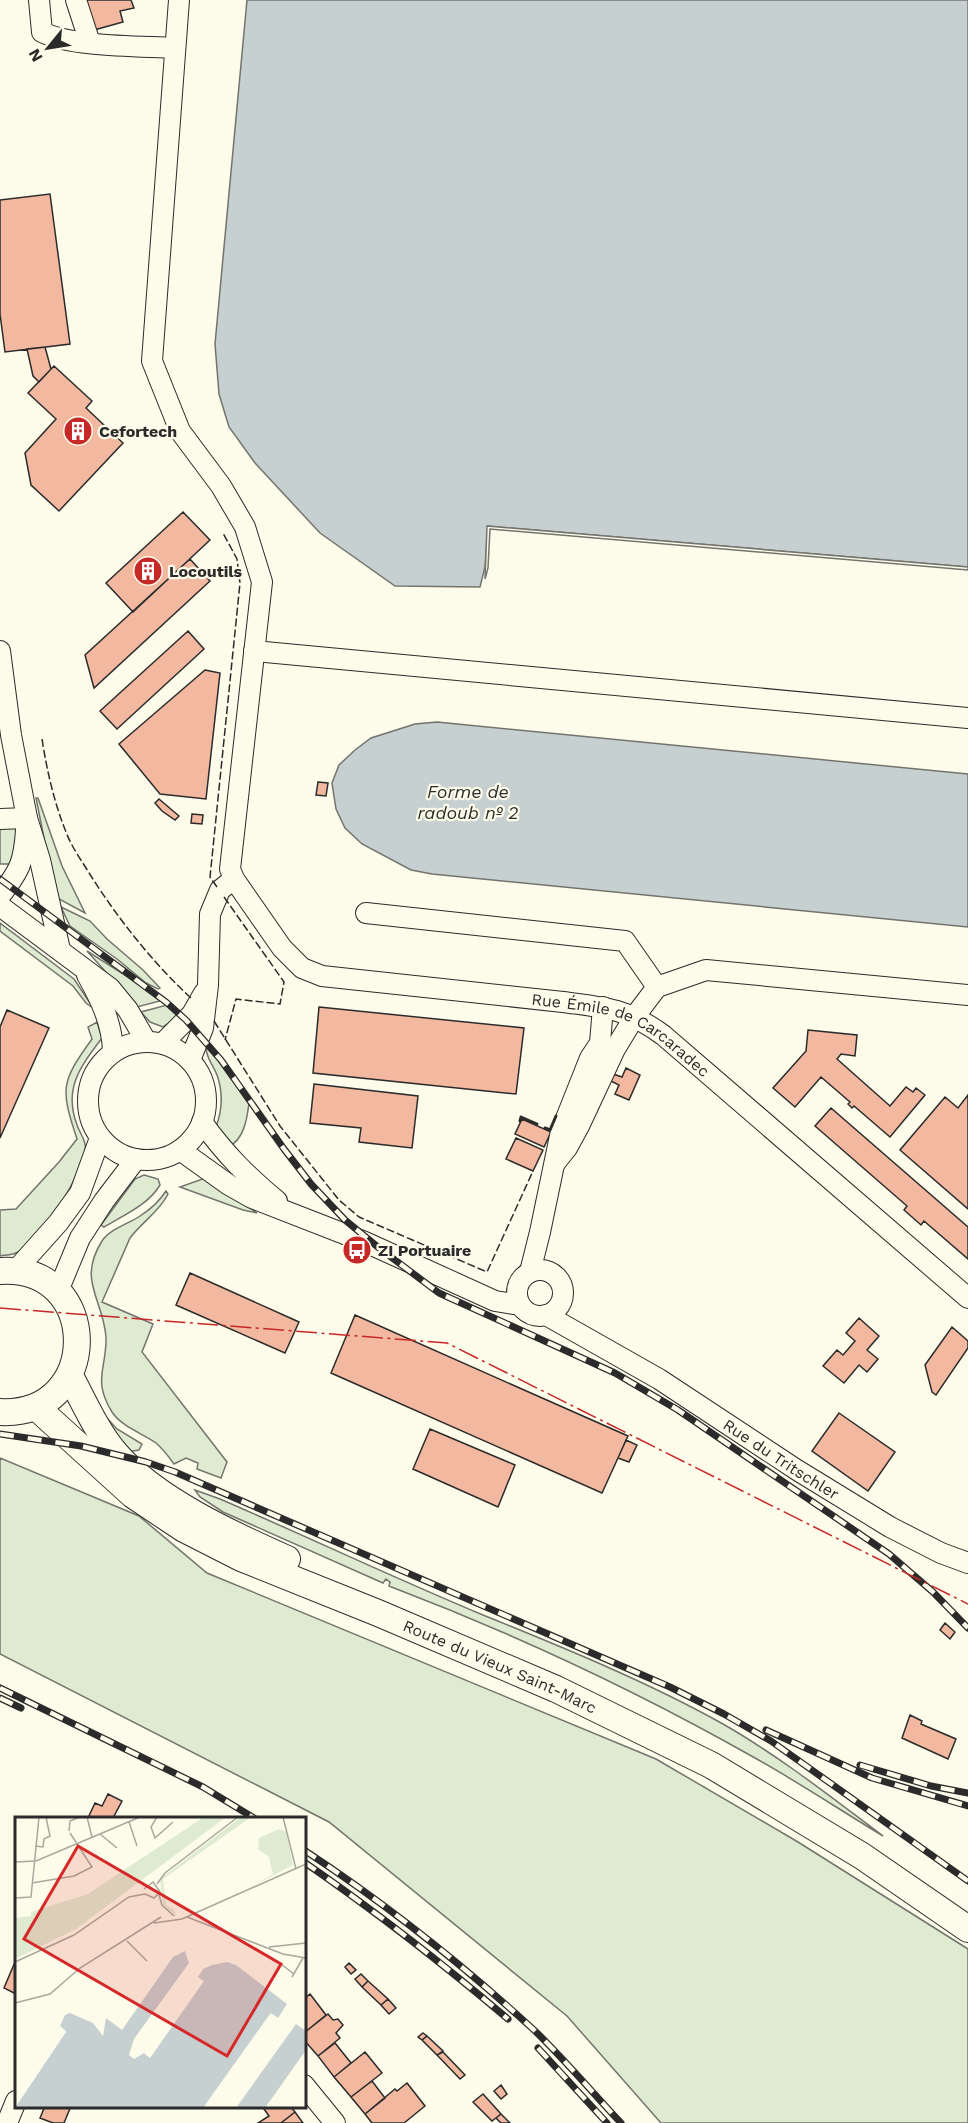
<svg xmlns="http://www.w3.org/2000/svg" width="968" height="2123" font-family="'Work Sans',sans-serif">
<rect width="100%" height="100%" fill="#fdfbea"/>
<!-- green -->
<path fill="#deebd1" stroke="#74746e" stroke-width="1.5" d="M36,798H38L62,866L85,913L59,899L53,883Z
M0,826L14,827L19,832L11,864H0Z
M61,907L90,921L107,939L143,970L160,988L158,989L146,983L117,959L70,926Z
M0,923L74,979L94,1009L86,1003L73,986L0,931Z
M87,951L136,982L160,1001L137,1007Z
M167,1005L179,1017L163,1027L150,1022L141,1012Z
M97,1022L102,1038C81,1066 63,1088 77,1125C80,1134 87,1141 85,1151C78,1181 44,1236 18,1252C13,1255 6,1255 0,1256V1210L16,1209L59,1162L77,1139C60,1088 61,1082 92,1039L88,1027Z
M206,1044L249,1103C247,1119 244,1140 228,1147L216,1127C222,1111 223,1092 217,1075C213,1065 205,1056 206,1044Z
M144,1175L158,1179L160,1185C148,1205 124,1215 104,1227L101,1225L135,1179Z
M208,1177L257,1213L243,1210L180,1187Z
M166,1191L168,1194C160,1211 141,1223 130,1238L102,1302L153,1324L142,1352L227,1462L221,1478L197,1469L198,1463L186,1458L174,1464C169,1457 163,1449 156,1443C142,1433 122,1427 112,1412C92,1380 107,1368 106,1337C103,1298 77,1281 102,1241C110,1229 128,1224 140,1216C151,1209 159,1202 166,1191Z
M106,1417L117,1429L142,1444L139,1450L127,1452Z
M0,1458L139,1516L207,1573L656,1759L798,1842L968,1949V2123H661L567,2016L329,1822L0,1654Z
M195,1490L220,1499C308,1537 394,1578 483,1615C562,1647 648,1682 723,1724C779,1756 831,1797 883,1836C840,1810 798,1782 755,1758C637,1691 515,1634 389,1586L390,1582L386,1579L383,1583L223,1512L200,1497Z"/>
<!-- water -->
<path fill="#c7d0d0" stroke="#74746e" stroke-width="1.5" d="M247,0H968V567L488,526L485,567L480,587L395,586L320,533L255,463L229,427L219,394L215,344Z
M437,722L968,774V927L432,874L411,870L362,844L345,828L336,809L332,783L339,765L355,750L371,738L415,724Z"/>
<!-- pier -->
<path fill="#fdfbea" stroke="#74746e" stroke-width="1.5" d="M487,526L968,567V570L490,529L488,568L485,579Z"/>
<!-- building -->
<path fill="#f2b8a0" stroke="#2b2b2b" stroke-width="1.5" d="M86,0H131L134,8L120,11L123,22L94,30Z
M50,194L70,344L5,352L0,314V200Z
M45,347L51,369L39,382L33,376L27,349Z
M54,366L92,401L86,408L123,443L59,511L31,485L25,453L56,419L28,393Z
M183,512L210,540L133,612L106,583Z
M190,559L210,581L94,688L85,655Z
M188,631L204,649L117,729L100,711Z
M205,670L220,673L206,799L160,794L119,744Z
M318,782L328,783L326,796L316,795Z
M159,799L179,816L175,820L162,811L155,803Z
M192,814L203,815L202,824L191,823Z
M319,1007L524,1028L516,1094L313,1073Z
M7,1010L49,1028L0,1138V1027Z
M808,1030L857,1035L855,1056L841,1054L837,1059L890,1106L906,1087L913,1092L916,1088L925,1095L890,1137L854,1106L852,1108L848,1104L850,1102L821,1077L795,1107L773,1088L806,1051Z
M626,1068L640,1075L629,1100L615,1094L619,1085L611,1081L613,1074L622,1077Z
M314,1084L418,1096L412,1148L359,1142L361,1128L310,1123Z
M968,1095V1209L900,1150L945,1097L958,1108Z
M831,1108L968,1227V1259L924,1221L921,1225L904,1210L907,1206L815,1126Z
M522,1119L551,1132L544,1147L515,1134Z
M516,1138L543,1150L533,1171L506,1159Z
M190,1273L299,1322L285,1353L176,1305Z
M355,1315L628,1436L602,1493L331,1373Z
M859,1318L879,1336L867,1350L878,1359L867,1372L859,1365L844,1383L823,1366L837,1350L843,1355L855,1341L846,1333Z
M952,1327L968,1341V1348L936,1395L932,1392L925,1365Z
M839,1413L895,1452L868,1491L812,1451Z
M430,1429L515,1465L498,1507L413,1469Z
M626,1440L637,1445L629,1462L618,1458Z
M945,1623L955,1632L950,1639L940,1630Z
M910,1715L922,1721L921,1724L956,1739L948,1759L902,1738Z
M108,1794L122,1801L113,1818H88L95,1803L102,1806Z
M15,1962L16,1963V1994L4,1988Z
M349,1963L356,1970L351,1974L345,1967Z
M361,1974L368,1981L362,1987L355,1979Z
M368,1981L388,1999L381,2005L362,1987Z
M310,1994L326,2015L304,2033V1999Z
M388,1999L396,2008L389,2014L381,2005Z
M328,2014L333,2020L338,2019L343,2025L336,2033L340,2038L318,2056L304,2040V2033Z
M423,2033L427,2036L422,2040L418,2037Z
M427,2036L443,2051L437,2055L422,2040Z
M335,2043L351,2063L334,2077L318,2056Z
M365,2052L382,2073L351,2097L334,2077Z
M443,2052L465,2075L460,2079L437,2055Z
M372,2081L385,2098L365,2114L351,2097Z
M407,2083L425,2106L404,2123H372L365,2114L395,2089L397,2091Z
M501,2085L507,2094L501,2099L494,2091Z
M483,2094L501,2114L492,2121L473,2102Z
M45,2106H71L64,2123H53L40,2118Z
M267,2106H290L295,2112L281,2123H258L269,2116L264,2109Z
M295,2112L303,2123H281Z
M501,2114L510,2123H501L496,2118Z"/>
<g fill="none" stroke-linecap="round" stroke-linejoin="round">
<!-- minor casing -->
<g stroke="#2b2b2b" stroke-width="22">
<g id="minor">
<path d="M39,0L42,32C71,47 140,46 175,48"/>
<path d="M76,0L90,43"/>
<path id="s1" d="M179,0L152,361L180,431L221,486L245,527L262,582L230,869L234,879L282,948L302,968L322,976L563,1002C607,1008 626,1008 663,1035L968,1298"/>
<path d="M0,651L11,735L27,818L40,860L60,950"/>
<path d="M254,651L968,718"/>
<path d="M0,819L27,818"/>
<path d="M0,896C20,870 24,862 26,830"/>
<path d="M0,906L110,988L128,1010L146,1041"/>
<path d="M366,913L625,941L657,987"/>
<path d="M87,975C101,1000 112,1023 113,1051"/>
<circle cx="147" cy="1101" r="59"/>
<path d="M163,1043L192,1014L204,993"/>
<path d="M190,1060L203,1028L208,985L210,914L220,890L234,879"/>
<path d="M202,1122C225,1154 246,1175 277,1201"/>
<path d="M180,1150L229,1185L252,1198L365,1242L495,1301L520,1305"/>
<path d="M555,1163L567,1148L579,1126L615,1049L635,1016L657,987L706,970L968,995"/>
<circle cx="540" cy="1293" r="23"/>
<path d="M16,1270L58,1223L80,1193L100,1138"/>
<path d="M530,1272L540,1232L561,1131L590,1058L600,1043L603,1007"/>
<path d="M58,1291L80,1238L104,1201L136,1159"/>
<path id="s2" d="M546,1315L659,1379L797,1470L890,1527L941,1553L968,1563"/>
<path d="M304,2085L335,2123"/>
<path d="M7,2123L16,2101"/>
</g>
</g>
<!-- major casing -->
<g stroke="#2b2b2b" stroke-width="28">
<g id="major">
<path d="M0,1271C102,1264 103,1417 0,1412"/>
<path d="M70,1376C84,1402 97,1432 116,1454C156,1500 233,1535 287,1559"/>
<path id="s3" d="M36,1407L133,1495L184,1529L241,1558L378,1613L556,1689L711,1765L862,1856L968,1929"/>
</g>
</g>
<!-- minor -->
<use href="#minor" stroke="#fdfbea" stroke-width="20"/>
<!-- major -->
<use href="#major" stroke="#fdfbea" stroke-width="26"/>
<!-- rail casing -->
<g stroke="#2b2b2b" stroke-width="7">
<path id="rail" d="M0,879L166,1002L186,1020L221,1060L284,1149L311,1184L345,1220L379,1248L439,1293L615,1373L678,1410L889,1554L933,1592L968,1628
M0,1434L81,1446L146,1462L175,1472L670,1687L724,1714L771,1741L968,1881
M0,1688L203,1787L254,1818
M0,1698L21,1708
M766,1730L872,1778L968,1806
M860,1765L931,1786L968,1793
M304,1850C386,1904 462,1964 534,2030C564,2059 592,2092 621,2123
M304,1862C375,1911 442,1963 508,2019
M538,2048L607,2123"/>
</g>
<!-- rail -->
<use href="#rail" stroke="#fdfbea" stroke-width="4.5" stroke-dasharray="14" stroke-linecap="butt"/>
<!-- fence -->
<path stroke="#2b2b2b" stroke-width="1.5" stroke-dasharray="8 3" stroke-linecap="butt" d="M42,739C47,771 54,802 66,832C72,848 82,861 91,876C119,920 153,963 192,999
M217,887L210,877L240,583L237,559L223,533
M224,897L284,982L280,1004L236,999L225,1040
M214,1021L280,1126L339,1200L359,1217L487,1272L533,1171"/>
<!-- wall -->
<path stroke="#2b2b2b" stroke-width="3" d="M520,1121L521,1117L537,1124
M545,1128L550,1130L556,1116"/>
<!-- power -->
<path stroke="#c62828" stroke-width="1.5" stroke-dasharray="21 4.5 3 4.5" stroke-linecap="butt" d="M0,1308L447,1343L968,1604"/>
</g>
<!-- icons -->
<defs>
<g id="building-disc" transform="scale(1.5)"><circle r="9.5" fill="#c62828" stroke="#fdfbea"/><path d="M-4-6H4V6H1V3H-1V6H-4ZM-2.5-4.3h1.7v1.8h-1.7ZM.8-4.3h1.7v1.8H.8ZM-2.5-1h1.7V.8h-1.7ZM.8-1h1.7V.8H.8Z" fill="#fff"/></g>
<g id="bus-disc" transform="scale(1.5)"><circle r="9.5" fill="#c62828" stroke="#fdfbea"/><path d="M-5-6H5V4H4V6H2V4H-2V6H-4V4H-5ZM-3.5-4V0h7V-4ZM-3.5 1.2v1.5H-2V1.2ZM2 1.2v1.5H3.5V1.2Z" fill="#fff"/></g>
</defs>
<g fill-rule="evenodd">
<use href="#building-disc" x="78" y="431"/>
<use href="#building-disc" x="148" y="571"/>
<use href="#bus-disc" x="357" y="1250"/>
</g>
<g text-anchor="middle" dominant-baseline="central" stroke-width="4.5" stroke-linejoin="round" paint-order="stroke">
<!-- poi labels -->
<g font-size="16" font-weight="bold" fill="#2b2b2b" stroke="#fdfbea" text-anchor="start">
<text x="99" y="431">Cefortech</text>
<text x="169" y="571">Locoutils</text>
<text x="378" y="1250">ZI Portuaire</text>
</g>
<!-- street labels -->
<g font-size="16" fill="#2b2b2b" stroke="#fdfbea">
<text stroke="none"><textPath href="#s1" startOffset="1354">Rue Émile de Carcaradec</textPath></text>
<text stroke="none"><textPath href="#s2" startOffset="276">Rue du Tritschler</textPath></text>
<text stroke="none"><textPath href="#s3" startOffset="537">Route du Vieux Saint-Marc</textPath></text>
</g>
<!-- water labels -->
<g font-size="18" font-style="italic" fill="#2b2b2b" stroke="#fdfbea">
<text x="468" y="791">Forme de<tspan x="468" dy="21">radoub nº 2</tspan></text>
</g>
</g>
<!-- overview -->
<g transform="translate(15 1817)">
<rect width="291" height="291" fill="#fdfbea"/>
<path d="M189,0H211L61,112L0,142V101L16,99V95L73,77ZM226,0H236L148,62L151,88L159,93L161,99L148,87L145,62ZM264,12L271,15L278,48L232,72L258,57L254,40L243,32L244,21Z" fill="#deebd1"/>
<path d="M170,134L174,146L119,222L114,238L119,242L129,236L135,241L188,164L183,160L188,152L197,148L212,145L221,148L272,187L263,201L255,197L188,291H0L51,215L45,209L50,198L55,196L78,206L88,219L91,201L107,213L158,140ZM281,207L291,214V233L250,291H221Z" fill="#c7d0d0"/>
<path d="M183,161L189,164L135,241L129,236L134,237L184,165ZM256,196L263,201H256L188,291ZM45,209L51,214L0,286L47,215Z" fill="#fdfbea"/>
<path fill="none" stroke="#a9a89e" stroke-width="1.5" d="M72,0L77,20M142,0L136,10L140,21L158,5M268,0L281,52M114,5L122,29M54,14L55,4L65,0M85,17L102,31M20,29L28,30L29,22L35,19L31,0M0,45L21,44L125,0M17,66L59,59L77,50L55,16M142,67L150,56L223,0M144,78L147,88L159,99M0,81L16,80L24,0M172,100L268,137L291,141M139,106L167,102L291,47M112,124L132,144M254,130L291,126M262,144L279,157M0,145L59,118L114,80L130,77L139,81L145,75L138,65L129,72M277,160L288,141M0,186L35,177L65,151L146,100"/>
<path fill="#d62828" fill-opacity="0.15" stroke="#d62828" stroke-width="3" d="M63,29L266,147L212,239L9,122Z"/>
<rect width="291" height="291" fill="none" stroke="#2b2b2b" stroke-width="3"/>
</g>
<!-- north arrow -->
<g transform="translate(48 48) rotate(240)" stroke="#fdfbea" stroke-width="4.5" paint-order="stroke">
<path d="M0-4.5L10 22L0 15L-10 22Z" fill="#2b2b2b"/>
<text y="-9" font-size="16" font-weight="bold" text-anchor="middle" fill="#2b2b2b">N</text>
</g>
</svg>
